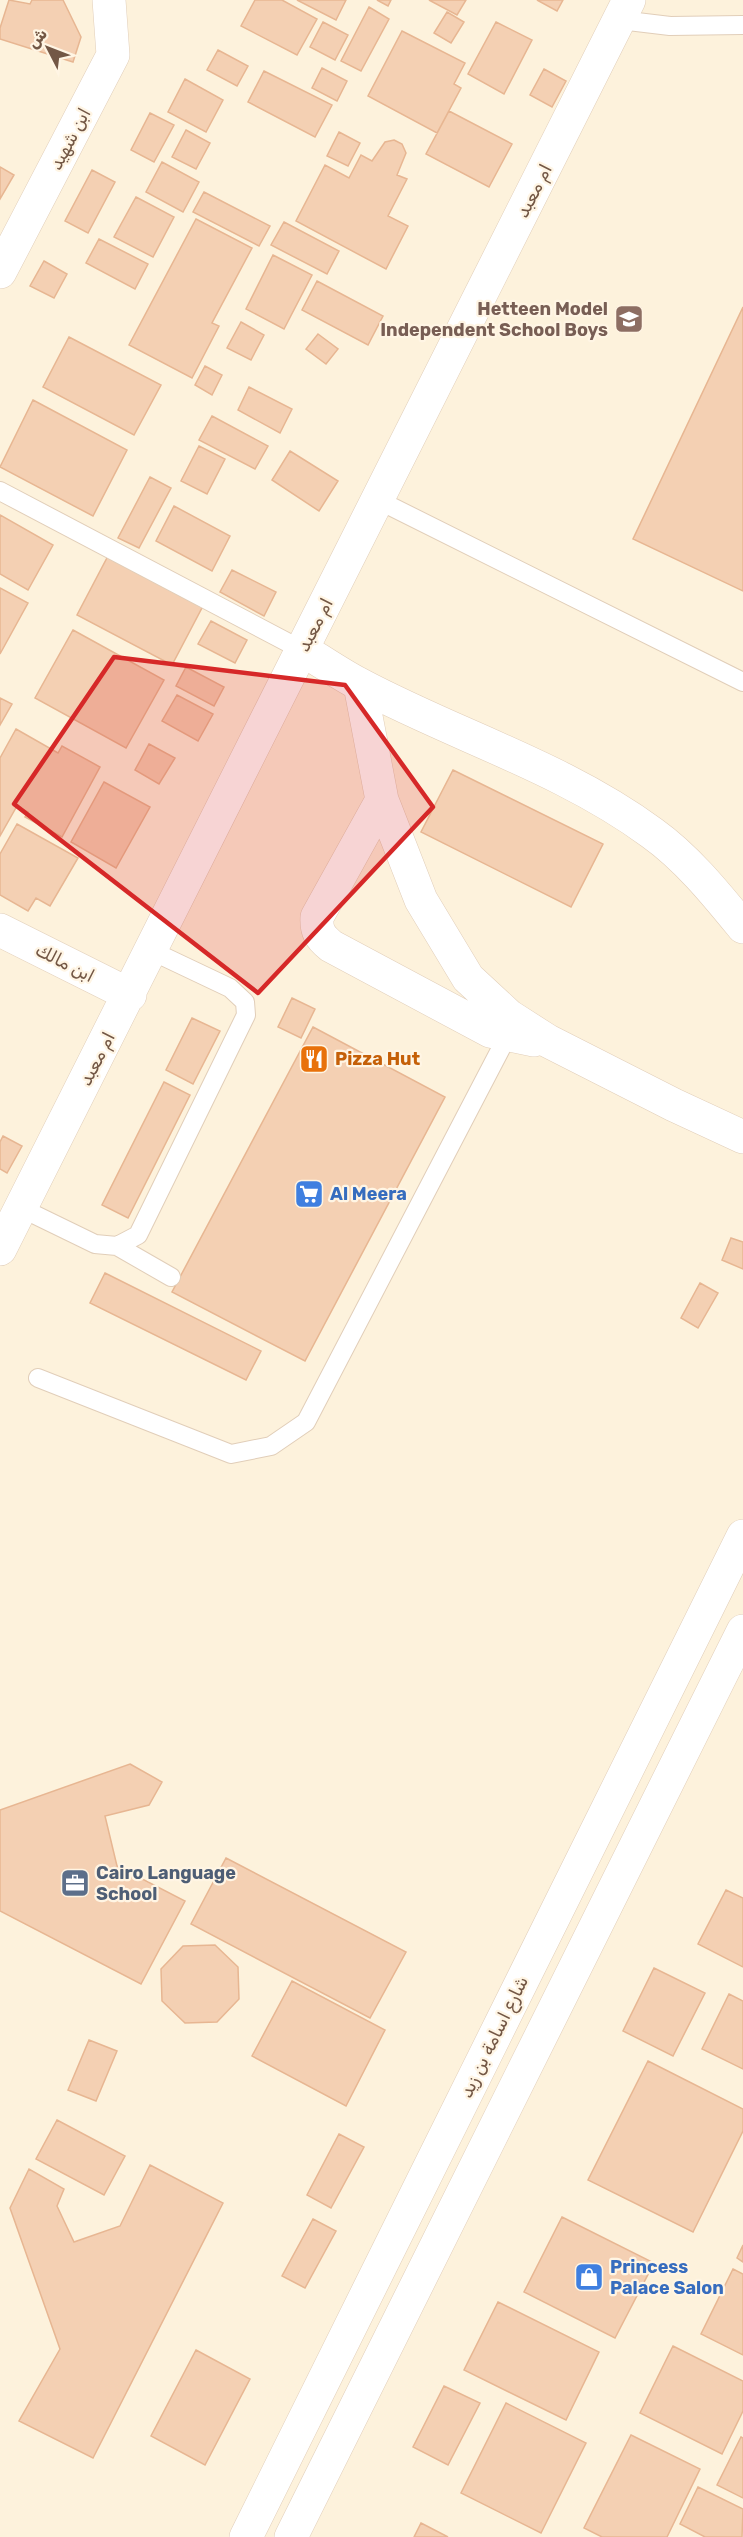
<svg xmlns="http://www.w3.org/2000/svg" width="743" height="2537" font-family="Rubik,Cairo,sans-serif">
<rect width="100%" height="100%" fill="#fdf2dc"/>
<!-- building -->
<path fill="#f4d0b3" stroke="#e7b692" stroke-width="1.5" d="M9,0L30,4L32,0H63L81,37L73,62L0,39V28Z
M255,0H282L317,19L297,55L241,26Z
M297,0H346L336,20Z
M377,0H391L388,6Z
M429,0H466L457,15Z
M537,0H563L557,11Z
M369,7L389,19L361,71L341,61Z
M447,12L464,22L451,43L434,33Z
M323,22L348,35L335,60L310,47Z
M496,22L532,40L504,94L468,74Z
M402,31L465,63L454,84L461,88L437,133L368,96Z
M218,50L248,66L237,86L207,70Z
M322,68L347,81L337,101L312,88Z
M544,69L566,81L552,107L530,95Z
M264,71L332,105L315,137L248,102Z
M185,79L223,100L206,132L168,112Z
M449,111L512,144L489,187L426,154Z
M150,113L174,125L154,162L131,150Z
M186,130L210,143L196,169L172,157Z
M339,132L360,143L348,166L327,156Z
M394,140L402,144L406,153L397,175L407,179L388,216L408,226L386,269L296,221L325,165L349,178L361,155L372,161L385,142Z
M162,162L199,182L183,212L146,192Z
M0,167L14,175L0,199Z
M92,170L115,182L88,233L65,221Z
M204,192L270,226L259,246L193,212Z
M136,197L174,217L153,257L114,237Z
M196,219L252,248L212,323L219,326L192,378L129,345Z
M284,222L339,251L327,274L271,245Z
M99,239L148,264L135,289L86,263Z
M273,255L312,275L284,329L246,309Z
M44,261L67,274L54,298L30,286Z
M317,281L383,316L368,345L302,310Z
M743,307V591L633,539Z
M241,322L264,335L251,360L227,348Z
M318,334L338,349L326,364L306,349Z
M69,337L161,385L134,435L43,387Z
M205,366L222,375L212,395L195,385Z
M249,387L292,409L280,433L238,410Z
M33,400L127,450L93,516L0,467Z
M212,416L268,446L255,469L199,440Z
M199,446L225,459L207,494L181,481Z
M290,451L338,481L319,511L272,480Z
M150,477L171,488L139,548L118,538Z
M174,506L230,536L212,571L156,541Z
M0,515L53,545L28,590L0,574Z
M109,554L204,604L172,665L77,615Z
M232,570L276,592L264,616L220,592Z
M0,588L28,603L0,654Z
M211,621L247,640L235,663L198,644Z
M73,630L164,680L126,748L35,698Z
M186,667L224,687L214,706L176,686Z
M177,695L213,714L198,741L162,721Z
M0,698L12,704L0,725Z
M16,729L58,753L62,746L100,767L62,837L25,817L28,812L17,806L0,836V758Z
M149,744L175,758L159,784L135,770Z
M453,770L603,844L571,907L421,832Z
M104,782L150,807L116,868L71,842Z
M17,824L78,858L50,906L36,898L28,911L0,895V854Z
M292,998L315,1009L301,1038L278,1027Z
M192,1018L220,1031L193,1084L166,1070Z
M313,1027L445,1097L305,1361L172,1292Z
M164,1082L190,1095L128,1218L102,1205Z
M3,1136L22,1146L7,1173L0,1169V1142Z
M731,1238L743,1242V1269L722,1260Z
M105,1273L261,1351L246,1380L90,1303Z
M700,1283L718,1293L698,1328L681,1318Z
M130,1764L162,1782L149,1805L105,1816L117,1866L185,1901L141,1984L0,1911V1810Z
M226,1858L406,1952L370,2018L191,1924Z
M726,1890L743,1898V1967L698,1944Z
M215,1945L238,1967L239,1999L217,2022L185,2023L162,2001L161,1969L183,1946Z
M654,1968L705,1993L673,2056L623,2031Z
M292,1981L385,2030L346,2106L252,2056Z
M729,1994L743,2001V2069L702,2049Z
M89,2040L117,2051L96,2101L68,2090Z
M648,2061L743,2109V2131L693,2232L588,2180Z
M57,2120L125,2156L104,2195L36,2159Z
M339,2134L364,2147L331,2208L307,2195Z
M150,2165L223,2203L93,2458L19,2421L60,2349L10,2208L29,2169L64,2189L57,2206L74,2242L120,2226Z
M562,2217L654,2263L615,2338L524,2292Z
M313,2219L336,2231L305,2288L282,2276Z
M743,2245V2262L737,2258Z
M733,2269L743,2274V2355L701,2334Z
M498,2302L599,2352L566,2420L464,2370Z
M673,2346L743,2381V2411L722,2454L640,2413Z
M196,2350L250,2379L205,2465L151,2436Z
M444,2386L480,2403L448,2465L413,2447Z
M506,2403L586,2443L541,2533L461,2493Z
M631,2435L700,2469L667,2537H602L584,2528Z
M741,2437L743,2438V2498L717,2485Z
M698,2487L743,2509L742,2537H705L680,2524Z
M421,2523L448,2537H414Z"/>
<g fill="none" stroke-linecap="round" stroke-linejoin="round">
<!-- service casing -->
<g stroke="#e1ceb9" stroke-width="20">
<path id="service" d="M620,20L670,26L743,25
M0,491L302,650
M378,500L743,682
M21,1208L95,1244L117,1246L138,1235L246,1015L245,1002L230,988L152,951
M117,1246L171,1277
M38,1378L231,1454L271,1446L306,1422L508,1035"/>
</g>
<!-- minor casing -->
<g stroke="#e1ceb9" stroke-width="34">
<path id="minor" d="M0,272L113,55L109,0
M302,650C322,661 341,675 361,685C457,736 564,768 652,833C687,858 716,894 743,927
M360,685L382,800L421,900L468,978L509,1016L548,1041L674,1105L743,1137
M382,800L317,917C316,931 320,937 331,946L490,1031L534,1040
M0,930L130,995
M0,1249L629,0"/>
</g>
<!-- tertiary casing -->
<g stroke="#e1ceb9" stroke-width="34">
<path id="tertiary" d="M246,2537L743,1536
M291,2537L743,1631"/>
</g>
<!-- service -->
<use href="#service" stroke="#fff" stroke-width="18"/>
<!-- minor -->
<use href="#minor" stroke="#fff" stroke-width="33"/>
<!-- tertiary -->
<use href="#tertiary" stroke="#fff" stroke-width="33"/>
</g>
<!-- marked area -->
<path fill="#d62828" fill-opacity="0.2" stroke="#d62828" stroke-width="4.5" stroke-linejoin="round" d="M114,657L345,685L433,807L258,993L14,804Z"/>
<!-- icons -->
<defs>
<g id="school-square" transform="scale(1.5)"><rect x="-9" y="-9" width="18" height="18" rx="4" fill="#8d6e63" stroke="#fff5e4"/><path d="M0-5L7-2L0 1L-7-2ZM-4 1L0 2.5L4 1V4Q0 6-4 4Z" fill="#fff"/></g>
<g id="restaurant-square" transform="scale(1.5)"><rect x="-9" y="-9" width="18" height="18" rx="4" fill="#e8710a" stroke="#fff5e4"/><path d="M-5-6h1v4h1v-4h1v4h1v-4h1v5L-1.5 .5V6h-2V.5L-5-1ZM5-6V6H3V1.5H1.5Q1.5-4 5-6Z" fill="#fff"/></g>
<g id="supermarket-square" transform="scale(1.5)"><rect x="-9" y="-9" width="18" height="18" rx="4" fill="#3f7fe0" stroke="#fff5e4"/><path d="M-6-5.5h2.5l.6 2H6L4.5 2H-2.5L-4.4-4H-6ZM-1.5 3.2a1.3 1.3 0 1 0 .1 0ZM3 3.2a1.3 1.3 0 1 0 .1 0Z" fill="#fff"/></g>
<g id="office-square" transform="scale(1.5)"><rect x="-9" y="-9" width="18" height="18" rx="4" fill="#5c6f8a" stroke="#fff5e4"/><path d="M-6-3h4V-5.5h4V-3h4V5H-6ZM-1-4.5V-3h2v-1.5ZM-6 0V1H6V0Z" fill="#fff"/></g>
<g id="shop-square" transform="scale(1.5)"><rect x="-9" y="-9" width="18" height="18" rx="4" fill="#3f7fe0" stroke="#fff5e4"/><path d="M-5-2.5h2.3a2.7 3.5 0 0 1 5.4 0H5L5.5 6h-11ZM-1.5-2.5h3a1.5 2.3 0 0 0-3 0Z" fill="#fff"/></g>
</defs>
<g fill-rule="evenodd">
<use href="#school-square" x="629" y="319"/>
<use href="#restaurant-square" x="314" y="1059"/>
<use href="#supermarket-square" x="309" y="1194"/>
<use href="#office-square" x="75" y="1883"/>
<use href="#shop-square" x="589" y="2277"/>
</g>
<g text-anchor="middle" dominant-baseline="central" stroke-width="4.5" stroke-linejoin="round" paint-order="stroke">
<!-- street labels -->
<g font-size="18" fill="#735745" stroke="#fff5e4">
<text transform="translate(70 139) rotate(-62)">ابن شهيد</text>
<text transform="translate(534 191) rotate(-63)">ام معبد</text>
<text transform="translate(315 625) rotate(-63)">ام معبد</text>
<text transform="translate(65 963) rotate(27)">ابن مالك</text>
<text transform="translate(97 1059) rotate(-63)">ام معبد</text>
<text transform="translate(494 2037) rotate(-64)">شارع اسامة بن زيد</text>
</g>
<!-- education labels -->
<g font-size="18" font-weight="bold" fill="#785e54" stroke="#fff5e4" text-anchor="end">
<text x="608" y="309">Hetteen Model<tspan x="608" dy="21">Independent School Boys</tspan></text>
</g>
<!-- food labels -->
<g font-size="18" font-weight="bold" fill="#c56008" stroke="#fff5e4" text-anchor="start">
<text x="335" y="1059">Pizza Hut</text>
</g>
<!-- shop labels -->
<g font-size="18" font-weight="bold" fill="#366cbe" stroke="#fff5e4" text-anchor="start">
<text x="330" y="1194">Al Meera</text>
<text x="610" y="2267">Princess<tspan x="610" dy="21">Palace Salon</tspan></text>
</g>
<!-- service labels -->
<g font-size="18" font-weight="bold" fill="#4e5e75" stroke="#fff5e4" text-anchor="start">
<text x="96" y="1873">Cairo Language<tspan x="96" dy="21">School</tspan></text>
</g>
</g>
<!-- north arrow -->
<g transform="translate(48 48) rotate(312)" stroke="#fff5e4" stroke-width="4.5" paint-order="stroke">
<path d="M0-4.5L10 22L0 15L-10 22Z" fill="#735745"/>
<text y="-9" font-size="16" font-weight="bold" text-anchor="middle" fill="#735745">ش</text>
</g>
</svg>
